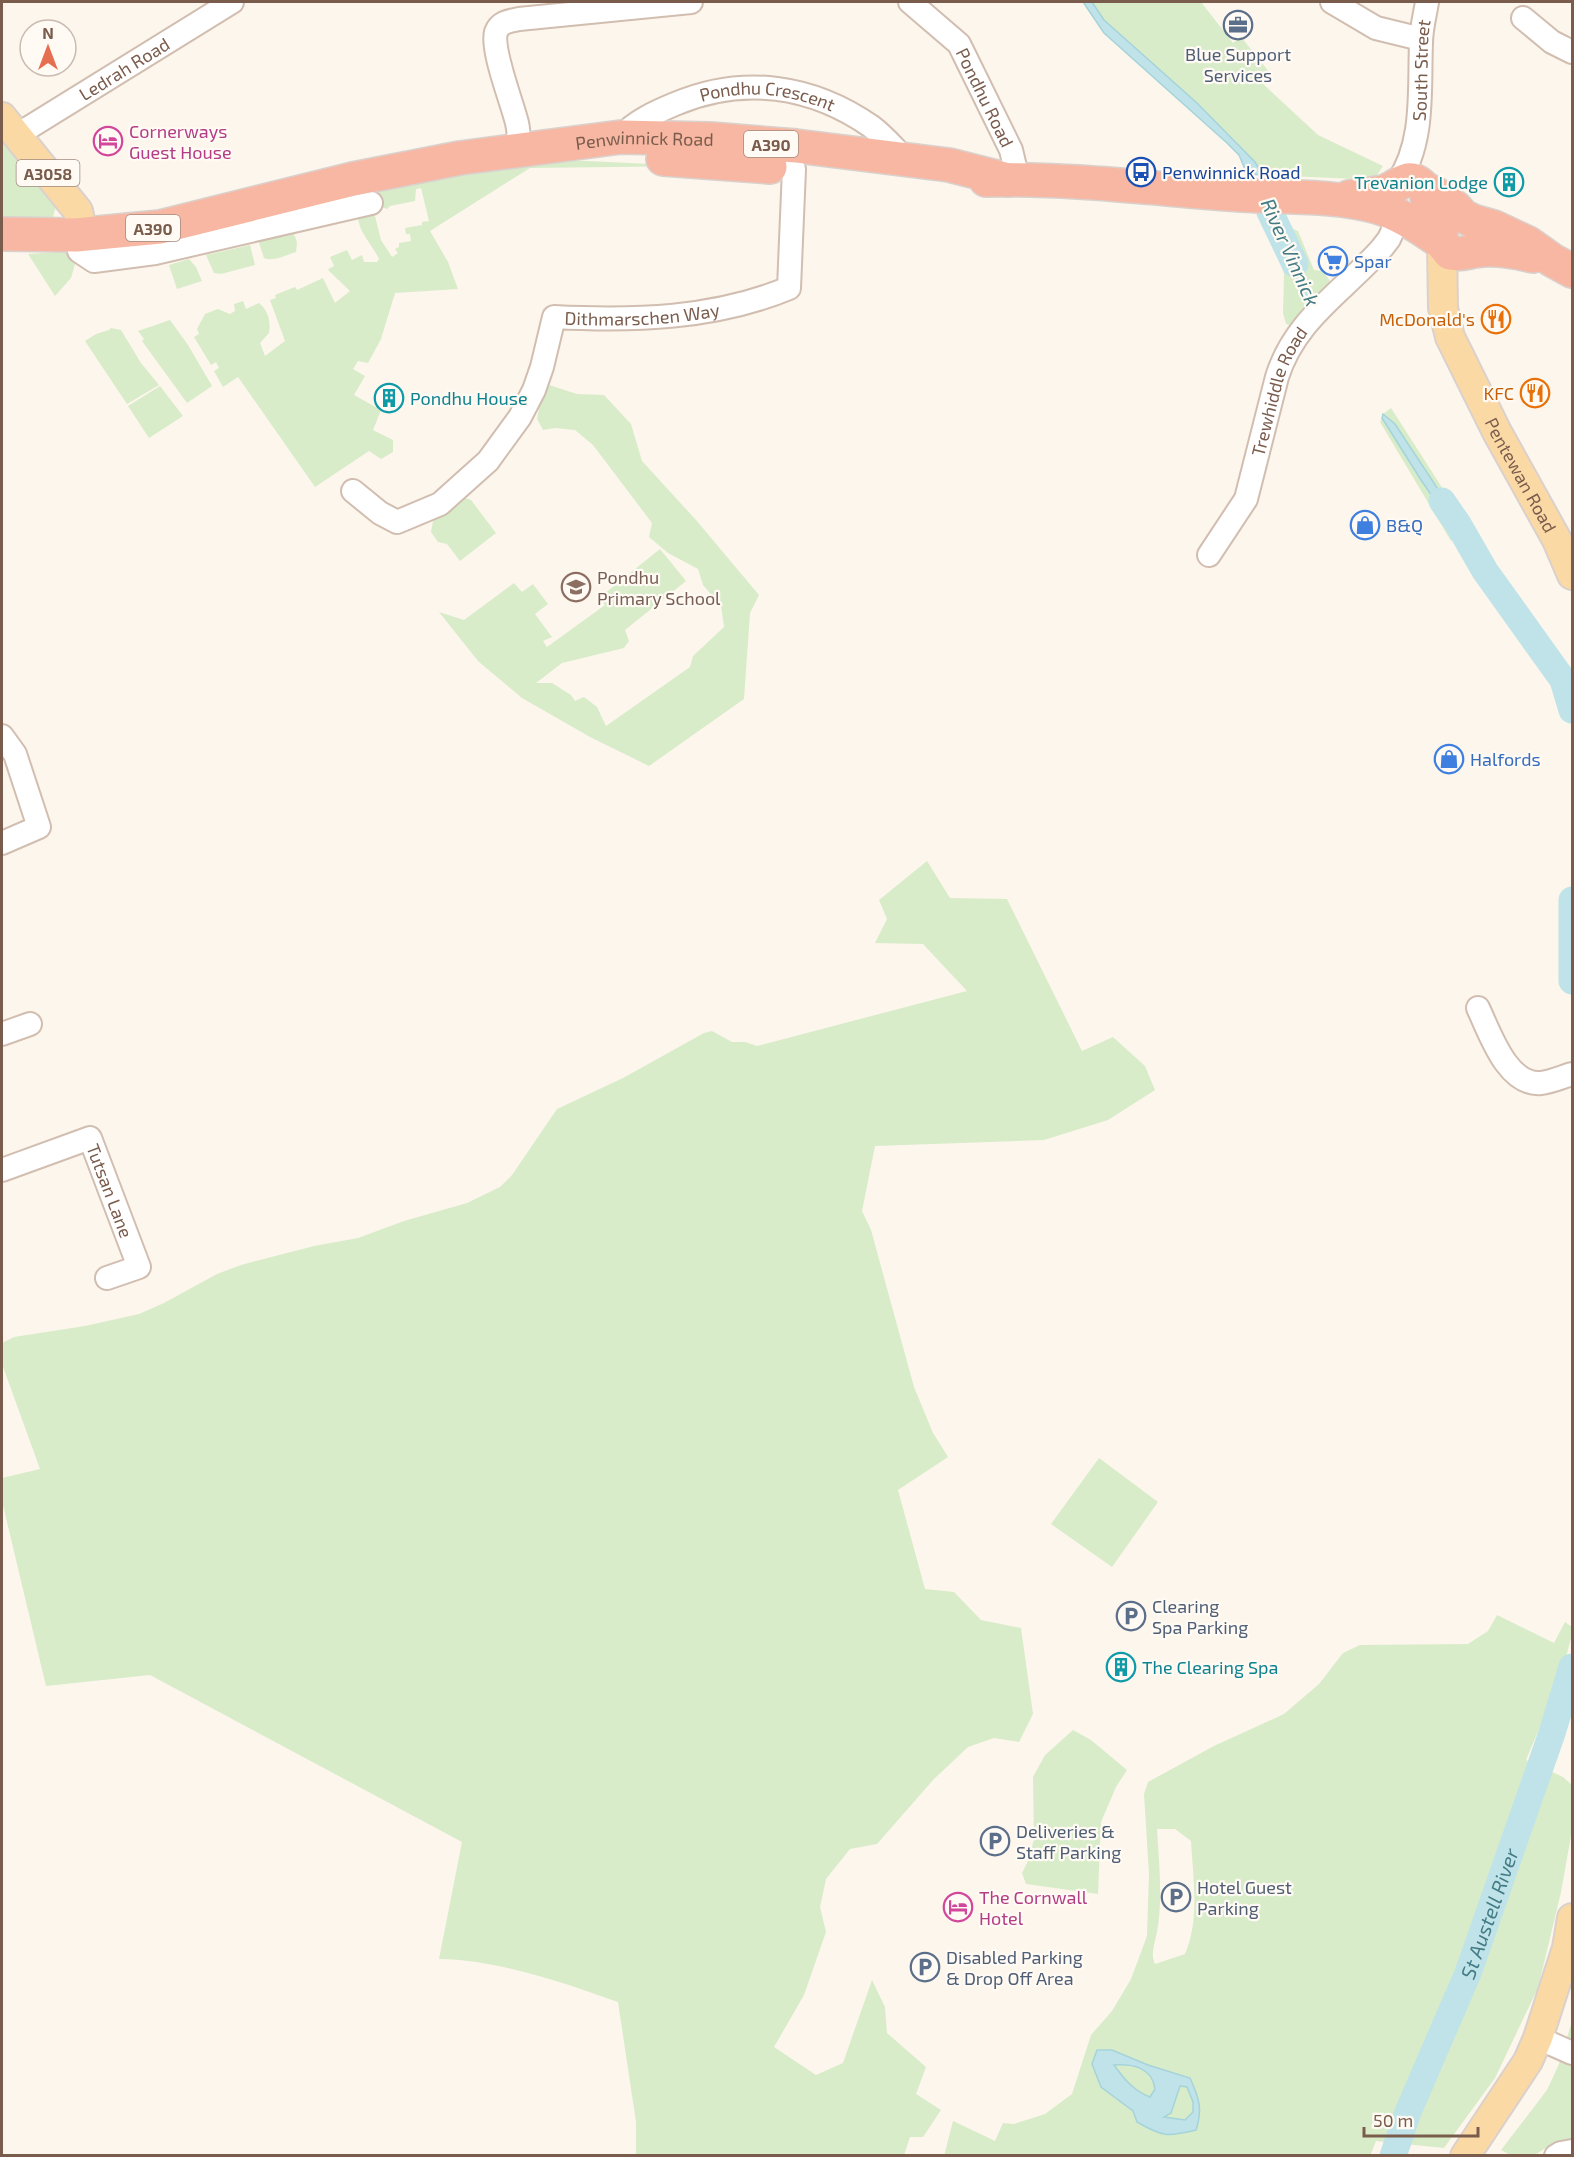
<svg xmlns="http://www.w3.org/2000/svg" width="1574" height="2157" font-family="'Exo 2',sans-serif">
<rect width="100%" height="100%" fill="#fdf6ec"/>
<!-- green -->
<path fill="#d8ecc9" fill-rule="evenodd" d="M1092,2H1201L1233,43L1241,37L1270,73L1263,84L1318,135L1383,166L1377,175L1355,179L1263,175L1255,162L1197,103L1104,20Z
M2,130L57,203L52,220L2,222Z
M565,160L694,166L530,168L430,231L448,262L458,289L395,293L381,339L368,363L358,361L353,369L365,376L354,395L381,410L373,430L393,440V452L381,459L369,451L315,487L238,377L223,387L214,371L219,368L216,362L211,365L194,337L199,334L197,329L205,314L218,309L230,314L235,311L234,304L243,301L246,309L259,303C268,310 271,322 269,333L260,343L265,356L285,341L270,300L276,298L275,295L295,287L297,290L323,278L335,303L350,291L329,271L328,269L334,266L330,257L347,250L352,260L362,255L364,262H377L379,259C373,245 358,232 358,216L374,212L381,240L392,257L398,253L395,249L399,247V243L411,241L410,234H406L405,228L422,225V222L429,221L421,188L416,189L415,201L390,206L387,209L382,207L377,193L319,208L392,182Z
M1289,227L1298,231L1314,270L1323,271L1330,281L1331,287L1318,306L1282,230Z
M1278,232L1311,312L1294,326L1286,324L1283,313L1284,274L1272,236Z
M294,234L297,242L296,252C286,255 274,262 264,258L259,243L261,239C273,237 282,238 294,234Z
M250,245L255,265L221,274L214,273L206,255Z
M58,252L68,253L75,264L71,278L55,296L28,254Z
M189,259L196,267L202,281L177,289L169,265Z
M170,320L188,345L212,386L187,403L142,341L144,339L138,331Z
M111,328L121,330L141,363L159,385L127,404L85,341L96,334L109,330Z
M549,385L577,394L604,395L631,424L642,461L696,520L759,595L750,613L744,699L649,766L590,737L522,698L478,661L439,612L464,620L514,583L522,592L533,584L548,604L535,614L552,637L543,641L547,647L605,605L599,598L660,549L686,581L625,630L629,641L624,648L562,663L536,683H552L571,695L575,701L584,697L597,707L606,726L690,667L693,656L724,627L721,606L703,585L698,569L668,553L649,537L652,523L593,445L575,430L555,428L543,430L537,419L541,398Z
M160,386L183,416L149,438L128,406Z
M1391,408L1468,528L1465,530L1395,424L1383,414Z
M1382,418L1421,480L1459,535L1451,541L1380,422Z
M465,498L471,500L496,533L460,561L447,544L438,542L431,532L433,521Z
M927,861L950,898L1007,899L1082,1051L1113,1037L1145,1066L1155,1090L1108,1120L1044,1140L875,1146L862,1211L871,1230L914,1387L933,1433L948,1457L898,1490L925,1589L954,1592L981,1620L1021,1628L1033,1714L1019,1742L994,1738L968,1747L934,1779L877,1844L850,1849L826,1879L820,1907L826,1932L804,1995L774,2047L816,2075L843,2063L872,1980L885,2007L887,2033L926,2067L916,2094L941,2110L923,2137H910L904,2155H636V2122L618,2002C562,1982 499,1960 439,1959L462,1842L150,1675L46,1686L2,1501V1478L40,1469L2,1364V1343L14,1337L85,1326L139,1314L164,1303L217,1274L241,1265L314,1246L358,1238L404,1221L467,1203L500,1187L512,1175L557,1109L623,1078L704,1033L712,1031L732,1042H745L757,1046L967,991L923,944L875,943L887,919L879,900Z
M1099,1458L1158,1502L1112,1567L1051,1524Z
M1497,1615L1554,1643L1565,1622L1572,1627V1634L1561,1677L1526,1760L1563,1777L1572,1785V1830L1561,1892L1538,1988L1495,2078L1444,2148L1376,2141L1370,2156H944L953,2121L995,2141L1003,2123L1014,2124L1045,2114L1072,2094L1091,2035L1112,2011L1131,1979L1147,1936L1149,1874L1144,1794L1148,1782L1214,1746L1284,1714L1319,1684L1343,1653L1360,1645L1468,1644L1488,1631ZM1157,1829H1175L1191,1841C1193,1878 1200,1919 1185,1954L1155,1964C1150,1953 1155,1943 1157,1932C1163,1899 1159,1863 1157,1829ZM1112,2050L1195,2090L1196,2130L1137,2122L1133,2111L1101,2087Z
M1073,1730L1091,1740L1127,1770L1116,1787L1101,1822L1098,1894L1026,1884L1022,1873L1029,1859L1034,1839L1033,1777L1045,1755Z
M1572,2021V2142L1550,2145L1535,2155H1510L1501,2150L1547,2090L1559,2064Z
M1113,2064C1133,2066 1152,2066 1156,2089L1150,2097C1133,2090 1124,2079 1113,2064Z
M1180,2085L1187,2087L1193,2102V2112L1185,2120L1163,2117L1171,2112Z"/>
<!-- water -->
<path fill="#bfe3e8" stroke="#a5d3da" stroke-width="1.5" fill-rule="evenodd" d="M1083,2H1092L1104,20L1197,103L1255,162L1263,175L1247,174L1239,155L1227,143L1104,33Z
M1282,230L1318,306L1311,312L1278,232Z
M1383,414L1395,424L1465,530L1459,535L1421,480L1382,418Z
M1097,2050H1112L1148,2065L1190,2078C1199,2098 1203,2109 1196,2130C1167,2137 1163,2137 1137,2122L1133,2111L1101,2087L1092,2064ZM1114,2065C1133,2064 1152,2067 1155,2089L1150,2097C1134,2091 1124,2079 1114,2065ZM1180,2086L1187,2087L1193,2102V2112L1185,2120L1164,2117L1171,2113Z"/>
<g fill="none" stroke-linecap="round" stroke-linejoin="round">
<!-- river -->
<g stroke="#bfe3e8" stroke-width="27">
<path d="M1270,212L1295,264"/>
<path d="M1442,501L1458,524L1485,571L1563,680L1572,710"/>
<path d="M1572,900V981"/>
<path id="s1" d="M1393,2156L1408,2112L1468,1973L1552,1733L1572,1667"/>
</g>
<!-- minor casing -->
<g stroke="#d1beb0" stroke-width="26">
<g id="minor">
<path id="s2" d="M910,2L959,44L1011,150L1015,167V180"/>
<path d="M1332,2L1376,28L1421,39"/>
<path d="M1523,18L1552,42L1572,52"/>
<path id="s3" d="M17,135L232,2"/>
<path id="s4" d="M621,137C635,121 656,112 675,104C743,75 812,85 872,127C884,136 895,149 905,159"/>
<path d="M519,150C519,141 519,131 517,123C512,102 491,50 496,32C500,22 509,21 519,19L691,2"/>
<path id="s5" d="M1397,183C1425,143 1419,90 1421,43C1421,29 1425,15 1427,2"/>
<path d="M76,235L79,251L94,261L155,253L371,203"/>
<path id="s6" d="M353,491L380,513L397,522L440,504L488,461L520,417L534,390L542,367L554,317C633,321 715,319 789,288L794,169"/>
<path id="s7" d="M1209,555L1246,499L1277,377C1295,319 1343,292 1382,248L1389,239L1399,217"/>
<path d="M2,736L15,754L39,827L2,843"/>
<path d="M1478,1008C1490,1033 1507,1086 1541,1083C1551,1082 1562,1077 1572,1074"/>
<path d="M2,1034L30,1024"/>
<path id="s8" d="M2,1170L90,1138L139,1267L107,1278"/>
<path d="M1538,2038L1572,2053"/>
<path d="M1556,2156L1561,2153L1572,2151"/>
</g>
</g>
<!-- major casing -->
<g stroke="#dad1cd" stroke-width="32">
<g id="major">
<path d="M2,117L78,211L83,234"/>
<path id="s9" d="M1442,244L1443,308L1450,337L1497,432L1557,540L1572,575"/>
<path d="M1465,2156L1528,2061L1538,2038L1567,1948L1572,1918"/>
</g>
</g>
<!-- highway casing -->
<g stroke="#dad1cd" stroke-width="36">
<g id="highway">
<path d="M663,159L770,167"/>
<path d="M986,180C1071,178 1156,189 1241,195C1287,198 1333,195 1377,207C1401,214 1421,229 1441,242"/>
<path d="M1425,189L1436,194L1456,208L1463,216L1473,221L1494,227L1528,243L1552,260L1572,271"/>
<path d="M1349,197C1360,195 1372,194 1383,192C1400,187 1408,169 1425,189L1428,201L1427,207"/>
<path d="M1445,222L1441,228V242L1450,253C1463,256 1472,250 1484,250C1500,249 1516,252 1533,256"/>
<path id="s10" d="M2,234L76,235L160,227L353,179L460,158L621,137L710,139L796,146L949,165L1008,180"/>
</g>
</g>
<!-- minor -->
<use href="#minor" stroke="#fff" stroke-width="22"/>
<!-- major -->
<use href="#major" stroke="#fbd9a5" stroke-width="28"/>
<!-- highway -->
<use href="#highway" stroke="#f7b7a3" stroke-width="33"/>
</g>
<!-- icons -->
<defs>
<g id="office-ring" transform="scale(1.5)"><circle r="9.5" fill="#fffaf3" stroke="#5c6f8a" stroke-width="1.5"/><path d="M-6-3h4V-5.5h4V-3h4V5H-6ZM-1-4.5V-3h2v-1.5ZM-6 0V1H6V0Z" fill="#5c6f8a"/></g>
<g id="hotel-ring" transform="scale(1.5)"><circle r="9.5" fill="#fffaf3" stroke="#d1479c" stroke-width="1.5"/><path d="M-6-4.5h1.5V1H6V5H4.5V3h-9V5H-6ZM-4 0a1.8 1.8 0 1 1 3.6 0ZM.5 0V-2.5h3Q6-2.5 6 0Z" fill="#d1479c"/></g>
<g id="bus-ring" transform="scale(1.5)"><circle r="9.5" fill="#fffaf3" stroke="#1a4fb4" stroke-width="1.5"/><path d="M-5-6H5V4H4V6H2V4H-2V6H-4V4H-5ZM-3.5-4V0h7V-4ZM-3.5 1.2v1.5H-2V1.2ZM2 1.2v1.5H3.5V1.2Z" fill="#1a4fb4"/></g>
<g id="building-ring" transform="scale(1.5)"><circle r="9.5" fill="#fffaf3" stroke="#0f9aa8" stroke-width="1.5"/><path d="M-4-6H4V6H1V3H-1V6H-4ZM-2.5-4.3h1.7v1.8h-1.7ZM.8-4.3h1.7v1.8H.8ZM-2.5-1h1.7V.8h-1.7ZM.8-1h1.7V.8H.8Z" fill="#0f9aa8"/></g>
<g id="supermarket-ring" transform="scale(1.5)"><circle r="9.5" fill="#fffaf3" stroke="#3f7fe0" stroke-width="1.5"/><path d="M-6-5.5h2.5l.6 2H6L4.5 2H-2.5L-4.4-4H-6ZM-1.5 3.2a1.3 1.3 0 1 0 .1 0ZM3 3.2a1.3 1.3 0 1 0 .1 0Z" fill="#3f7fe0"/></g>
<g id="restaurant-ring" transform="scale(1.5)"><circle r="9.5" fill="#fffaf3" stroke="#e8710a" stroke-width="1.5"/><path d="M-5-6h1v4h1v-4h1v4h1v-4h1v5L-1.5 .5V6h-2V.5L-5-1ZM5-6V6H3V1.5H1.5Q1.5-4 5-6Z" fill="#e8710a"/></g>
<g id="shop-ring" transform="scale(1.5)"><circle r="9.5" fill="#fffaf3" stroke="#3f7fe0" stroke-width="1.5"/><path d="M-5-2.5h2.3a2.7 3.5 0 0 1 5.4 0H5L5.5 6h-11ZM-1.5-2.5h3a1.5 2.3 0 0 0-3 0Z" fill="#3f7fe0"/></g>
<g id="school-ring" transform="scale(1.5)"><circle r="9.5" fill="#fffaf3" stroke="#8d6e63" stroke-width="1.5"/><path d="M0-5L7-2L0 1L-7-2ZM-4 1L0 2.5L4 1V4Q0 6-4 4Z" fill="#8d6e63"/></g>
<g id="parking-ring" transform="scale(1.5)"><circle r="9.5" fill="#fffaf3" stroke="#5c6f8a" stroke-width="1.5"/><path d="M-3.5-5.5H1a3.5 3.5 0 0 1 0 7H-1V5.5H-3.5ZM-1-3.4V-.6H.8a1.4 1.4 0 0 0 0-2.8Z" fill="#5c6f8a"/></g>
</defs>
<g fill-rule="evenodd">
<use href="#office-ring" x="1238" y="25"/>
<use href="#hotel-ring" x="108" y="141"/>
<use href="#bus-ring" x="1141" y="172"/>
<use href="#building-ring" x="1509" y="182"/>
<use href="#supermarket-ring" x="1333" y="261"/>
<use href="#restaurant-ring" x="1496" y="319"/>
<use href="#restaurant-ring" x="1535" y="393"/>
<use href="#building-ring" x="389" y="398"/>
<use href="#shop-ring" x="1365" y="525"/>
<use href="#school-ring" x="576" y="587"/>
<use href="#shop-ring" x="1449" y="759"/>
<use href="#parking-ring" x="1131" y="1616"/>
<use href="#building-ring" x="1121" y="1667"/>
<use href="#parking-ring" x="995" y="1841"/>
<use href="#parking-ring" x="1176" y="1897"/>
<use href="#hotel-ring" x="958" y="1907"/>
<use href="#parking-ring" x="925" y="1967"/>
</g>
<g text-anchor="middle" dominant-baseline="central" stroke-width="4.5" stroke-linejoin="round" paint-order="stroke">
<!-- shield labels -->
<g fill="#fffaf3" stroke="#a28b7f" stroke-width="1.5">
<rect x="744" y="131" width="54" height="26" rx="4.5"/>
<rect x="16.5" y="160" width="63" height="26" rx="4.5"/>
<rect x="126" y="215" width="54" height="26" rx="4.5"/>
</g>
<g font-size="16" font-weight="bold" fill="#7a5c4d">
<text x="771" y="144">A390</text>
<text x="48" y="173">A3058</text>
<text x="153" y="228">A390</text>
</g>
<!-- service labels -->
<g font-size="18" fill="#4e5e75" stroke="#fffaf3" text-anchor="start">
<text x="1238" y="54" text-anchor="middle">Blue Support<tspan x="1238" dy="21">Services</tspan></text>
<text x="1152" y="1606">Clearing<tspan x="1152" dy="21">Spa Parking</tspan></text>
<text x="1016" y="1831">Deliveries &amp;<tspan x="1016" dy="21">Staff Parking</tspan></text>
<text x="1197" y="1887">Hotel Guest<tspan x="1197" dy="21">Parking</tspan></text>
<text x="946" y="1957">Disabled Parking<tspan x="946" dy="21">&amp; Drop Off Area</tspan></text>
</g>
<!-- street labels -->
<g font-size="18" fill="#7a5c4d" stroke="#fffaf3">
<text stroke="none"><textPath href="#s3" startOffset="126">Ledrah Road</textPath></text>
<text stroke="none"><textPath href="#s5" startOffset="117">South Street</textPath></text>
<text stroke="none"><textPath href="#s2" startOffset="124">Pondhu Road</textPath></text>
<text stroke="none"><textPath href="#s4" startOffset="159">Pondhu Crescent</textPath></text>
<text stroke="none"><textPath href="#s10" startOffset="652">Penwinnick Road</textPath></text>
<text stroke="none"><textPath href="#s6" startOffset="414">Dithmarschen Way</textPath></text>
<text stroke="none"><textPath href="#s7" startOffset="180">Trewhiddle Road</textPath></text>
<text stroke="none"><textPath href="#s9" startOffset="249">Pentewan Road</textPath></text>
<text stroke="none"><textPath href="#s8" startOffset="150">Tutsan Lane</textPath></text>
</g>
<!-- hotel labels -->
<g font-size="18" fill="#b23c85" stroke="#fffaf3" text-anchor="start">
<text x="129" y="131">Cornerways<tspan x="129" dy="21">Guest House</tspan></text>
<text x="979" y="1897">The Cornwall<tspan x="979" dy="21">Hotel</tspan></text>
</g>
<!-- transit labels -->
<g font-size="18" fill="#164399" stroke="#fffaf3" text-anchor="start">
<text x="1162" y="172">Penwinnick Road</text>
</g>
<!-- culture labels -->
<g font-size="18" fill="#0d838f" stroke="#fffaf3" text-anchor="start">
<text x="1488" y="182" text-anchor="end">Trevanion Lodge</text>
<text x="410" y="398">Pondhu House</text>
<text x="1142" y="1667">The Clearing Spa</text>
</g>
<!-- shop labels -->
<g font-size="18" fill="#366cbe" stroke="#fffaf3" text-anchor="start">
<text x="1354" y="261">Spar</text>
<text x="1386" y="525">B&amp;Q</text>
<text x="1470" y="759">Halfords</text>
</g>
<!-- food labels -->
<g font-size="18" fill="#c56008" stroke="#fffaf3" text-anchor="end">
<text x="1475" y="319">McDonald's</text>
<text x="1514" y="393">KFC</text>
</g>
<!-- education labels -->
<g font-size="18" fill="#785e54" stroke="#fffaf3" text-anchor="start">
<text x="597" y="577">Pondhu<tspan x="597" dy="21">Primary School</tspan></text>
</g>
<!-- water labels -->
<g font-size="20" font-style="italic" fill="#437c86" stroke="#fffaf3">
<text transform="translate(1291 252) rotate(66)">River Vinnick</text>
<text stroke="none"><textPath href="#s1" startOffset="261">St Austell River</textPath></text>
</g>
</g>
<!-- border -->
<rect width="1574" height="2157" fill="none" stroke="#7a5c4d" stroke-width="6"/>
<!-- north arrow -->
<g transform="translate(48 48)"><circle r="28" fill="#fffaf3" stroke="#cabbb1" stroke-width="1.5"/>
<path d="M0-4.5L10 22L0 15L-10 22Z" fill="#e76f51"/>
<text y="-9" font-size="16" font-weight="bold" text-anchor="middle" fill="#7a5c4d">N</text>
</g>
<!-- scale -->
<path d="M1364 2127v9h114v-9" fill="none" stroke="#7a5c4d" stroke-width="3"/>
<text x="1373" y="2127" font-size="18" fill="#7a5c4d" stroke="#fffaf3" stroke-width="4.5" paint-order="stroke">50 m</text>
</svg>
